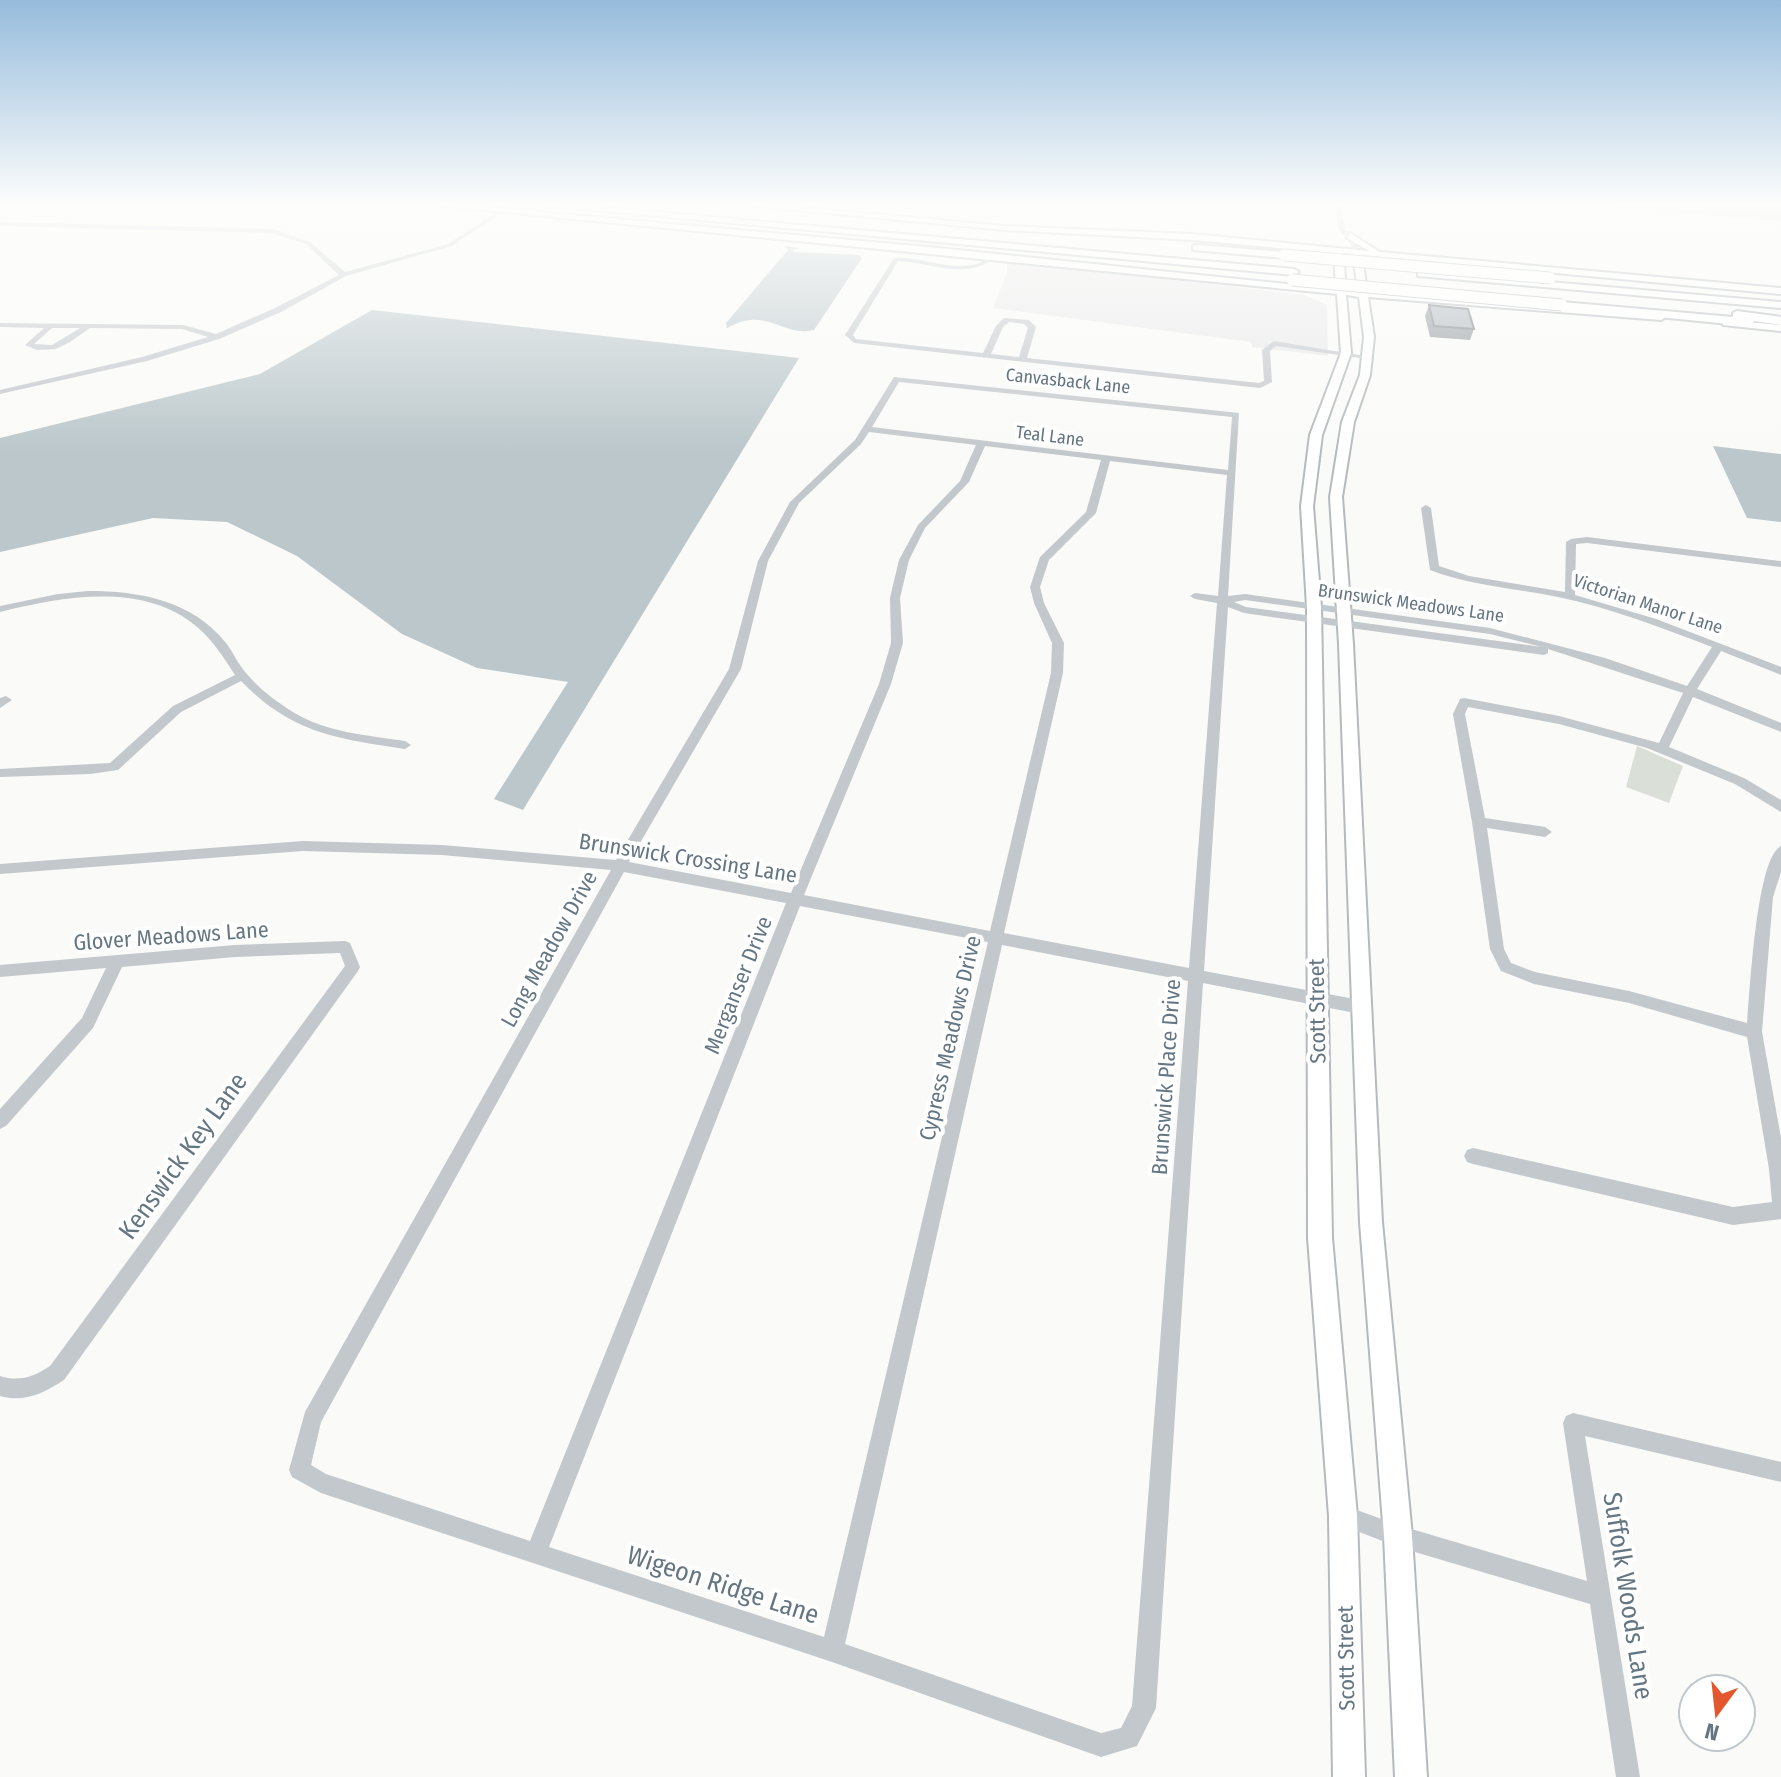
<svg xmlns="http://www.w3.org/2000/svg" width="1781" height="1777" font-family="'Fira Sans Condensed',sans-serif">
<rect width="100%" height="100%" fill="#fafaf8"/>
<!-- built -->
<path fill="#e8e9e9" d="M1007,261L1304,295L1327,305L1328,356L1252,347L1251,342L993,308L1007,273Z"/>
<!-- green -->
<path fill="#dadfd7" d="M1589,206H1781V221Z
M1637,746L1683,766L1669,803L1626,787Z"/>
<!-- water -->
<path fill="#bbc7cb" d="M784,246L801,248L792,250L794,252L859,255L862,258L814,330C781,338 767,305 727,328L726,323L788,250Z
M372,310L799,358L523,810L494,799L568,682L477,668L402,634L297,556L227,522L153,518L0,552V438L260,374Z
M1713,446L1781,454V522L1747,518Z"/>
<g fill="none" stroke-linecap="round" stroke-linejoin="round">
<!-- major casing -->
<g stroke="#b5babe" stroke-width="4">
<path id="major" d="M441,206H473L939,248L1336,289L1334,253L1192,240L1005,230L754,206H786L1005,226L1192,234L1369,251L1347,238L1350,233L1380,252L1781,288V294L1362,255L1367,292L1661,314L1666,317L1661,320L1368,297L1374,337L1370,375L1354,422L1342,497L1353,644L1382,1222L1412,1536L1427,1777H1395L1384,1536L1360,1222L1339,644L1330,497L1342,422L1360,375L1364,337L1359,297L1346,295L1351,353L1322,435L1313,506L1321,607L1332,1238L1357,1516L1365,1777H1333L1329,1516L1308,1238L1307,607L1301,506L1310,435L1341,353L1337,294ZM1343,253L1353,254L1358,291L1346,290Z
M1726,320L1781,325V331L1723,325V321Z"/>
</g>
<!-- highway casing -->
<g stroke="#b4b9bd" stroke-width="4">
<path id="highway" d="M549,206H588L1294,269L1299,272L1294,275Z
M1197,245L1284,252L1289,255L1284,258L1193,250V246Z
M1422,271L1781,302V308L1418,276V272Z
M1562,302L1733,317V313L1737,311L1781,317V325L1754,321L1749,326L1558,307V303Z"/>
</g>
<!-- minor -->
<path fill="#c3c8cc" fill-rule="evenodd" d="M1335,206H1341L1345,229L1353,236L1359,253H1355L1347,237L1339,230Z
M501,209L503,212L452,246L346,276L281,312L219,339L147,361L0,394V390L142,357L208,337L182,329L90,328L70,342L56,349L37,350L25,345L44,328L0,327V323L183,325L216,334L275,308L339,275L306,244L272,233L0,226V222L273,229L310,242L345,272L448,244ZM52,328H80L52,345L34,344Z
M995,254L997,257C963,281 935,263 898,261L853,335L856,339L983,353L996,326L1004,318L1029,320L1036,327L1027,358L1259,383L1264,381L1262,350L1274,341L1371,357L1367,359L1276,346L1270,351L1272,382L1260,388L854,343L845,335L894,258C920,256 946,270 972,265C980,264 987,258 995,254ZM1009,322L1024,324L1028,328L1019,357L991,354L1003,327Z
M894,377L1239,413L1228,596L1245,594L1490,628L1605,658L1687,686L1712,647C1662,628 1611,608 1558,597C1515,588 1472,586 1430,570L1421,508L1426,505L1431,508L1439,566L1469,576L1565,592L1566,542L1571,539L1587,537L1781,561V567L1587,543L1576,544L1575,595L1656,619L1781,667V675L1721,651L1697,689L1781,723V732L1693,697L1669,747L1744,778L1781,800V812L1735,784L1647,748L1559,724L1468,707L1465,714L1485,818L1545,827L1552,832L1545,837L1487,828L1504,949L1511,963L1535,972L1629,991L1747,1023C1750,993 1756,858 1781,846V872L1773,897L1762,1032L1781,1138V1219L1733,1225L1473,1164L1467,1162L1464,1156L1467,1150L1473,1148L1733,1207L1772,1202L1769,1169L1747,1037L1629,1003L1534,984L1501,971L1490,949L1472,822L1453,714L1460,699L1464,698L1559,716L1659,743L1683,693L1548,649V653L1544,655L1244,613L1228,607L1204,971L1360,1000L1365,1002L1368,1007L1365,1012L1360,1014L1203,983L1156,1708L1137,1746L1101,1757L832,1662L321,1493L292,1477L289,1470L305,1412L611,870L442,855L303,851L0,874V864L303,841L442,845L616,860L729,669L758,561L790,502L855,440ZM899,382L1232,417L1228,470L872,427ZM869,432L976,445L960,481L918,525L899,560L890,598L891,643L879,684L791,893L629,862L741,669L768,561L799,503L861,444ZM985,446L1101,460L1086,512L1040,557L1030,587L1034,603L1052,643L1051,673L990,931L804,895L891,684L903,643L900,598L909,560L925,528L969,482ZM1110,461L1227,475L1218,596L1195,593L1190,596L1195,599L1217,603L1189,968L1004,933L1063,673L1064,643L1044,603L1040,587L1049,560L1096,513ZM1245,600L1490,634L1542,647L1246,607L1234,602ZM624,872L786,903L530,1541L326,1474L311,1465L321,1422ZM800,906L988,942L824,1637L549,1547ZM1002,945L1188,981L1132,1706L1121,1728L1101,1733L845,1644Z
M88,591C139,591 192,600 226,643C233,652 238,664 246,673C259,689 276,701 293,712C327,733 367,735 405,741L411,745L405,749C337,739 291,733 241,681L181,712L118,770L90,774L0,777V769L110,763L173,706L235,675C223,657 213,640 197,627C143,581 62,597 0,612V606L58,594Z
M6,696L12,700L0,708V698Z
M345,941L350,943L360,967L358,971L64,1380C44,1393 24,1403 0,1396V1376C20,1382 33,1377 50,1366L345,966L340,953L235,957L122,967L93,1028L6,1126L0,1129V1109L82,1018L106,968L0,977V965L235,945Z
M1573,1413L1781,1462V1482L1585,1436L1640,1777H1616L1590,1604L1398,1547L1336,1523L1332,1516L1336,1509L1343,1505L1398,1525L1587,1581L1563,1423L1566,1416Z"/>
<!-- major -->
<use href="#major" fill="#fff" fill-rule="evenodd"/>
<!-- highway -->
<use href="#highway" fill="#fff" fill-rule="evenodd"/>
<!-- highway-bridge casing -->
<g stroke="#b4b9bd" stroke-width="13" stroke-linecap="butt">
<path id="highway-bridge" d="M1284,255L1550,278
M1292,280L1562,305"/>
</g>
<!-- highway-bridge -->
<use href="#highway-bridge" stroke="#fff" stroke-width="11"/>
</g>
<!-- wall -->
<path fill="#929a9f" d="M1429,305L1474,329L1470,340L1430,337L1425,316Z"/>
<!-- building -->
<path fill="#aab3b9" stroke="#777d82" stroke-width="2" d="M1429,305L1468,309L1474,329L1434,326Z"/>
<!-- sky -->
<linearGradient id="sky" x2="0" y2="1"><stop stop-color="#96bcdc"/><stop offset="0.45" stop-color="#fdfdfc"/><stop offset="1" stop-color="#fdfdfc" stop-opacity="0"/></linearGradient>
<rect width="1781" height="455" fill="url(#sky)"/>
<g text-anchor="middle" dominant-baseline="central" stroke-width="8" stroke-linejoin="round" paint-order="stroke">
<!-- far-street labels -->
<g font-size="18" fill="#657683" stroke="#fff">
<text transform="translate(1068 381) rotate(6)">Canvasback Lane</text>
<text transform="translate(1050 436) rotate(7)">Teal Lane</text>
<text transform="translate(1411 603) rotate(8)">Brunswick Meadows Lane</text>
<text transform="translate(1648 604) rotate(18)">Victorian Manor Lane</text>
</g>
<!-- street labels -->
<g font-size="22" fill="#657683" stroke="#fff">
<text transform="translate(688 858) rotate(9)">Brunswick Crossing Lane</text>
<text transform="translate(171 936) rotate(-4)">Glover Meadows Lane</text>
<text transform="translate(549 949) rotate(-61)">Long Meadow Drive</text>
<text transform="translate(738 985) rotate(-68)">Merganser Drive</text>
<text transform="translate(1317 1011) rotate(-91)">Scott Street</text>
<text transform="translate(950 1038) rotate(-77)">Cypress Meadows Drive</text>
<text transform="translate(1166 1077) rotate(-86)">Brunswick Place Drive</text>
<text transform="translate(1346 1658) rotate(-91)">Scott Street</text>
</g>
<!-- near-street labels -->
<g font-size="26" fill="#657683" stroke="#fff">
<text transform="translate(183 1156) rotate(-54)">Kenswick Key Lane</text>
<text transform="translate(723 1585) rotate(18)">Wigeon Ridge Lane</text>
<text transform="translate(1628 1596) rotate(81)">Suffolk Woods Lane</text>
</g>
</g>
<!-- north arrow -->
<g transform="translate(1717 1713) rotate(195)"><circle r="38" fill="#ffffff" stroke="#c1c8cd" stroke-width="2"/>
<path d="M0-6L14 30L0 20L-14 30Z" fill="#e4572e"/>
<text y="-12" font-size="22" font-weight="bold" text-anchor="middle" fill="#657683">N</text>
</g>
</svg>
